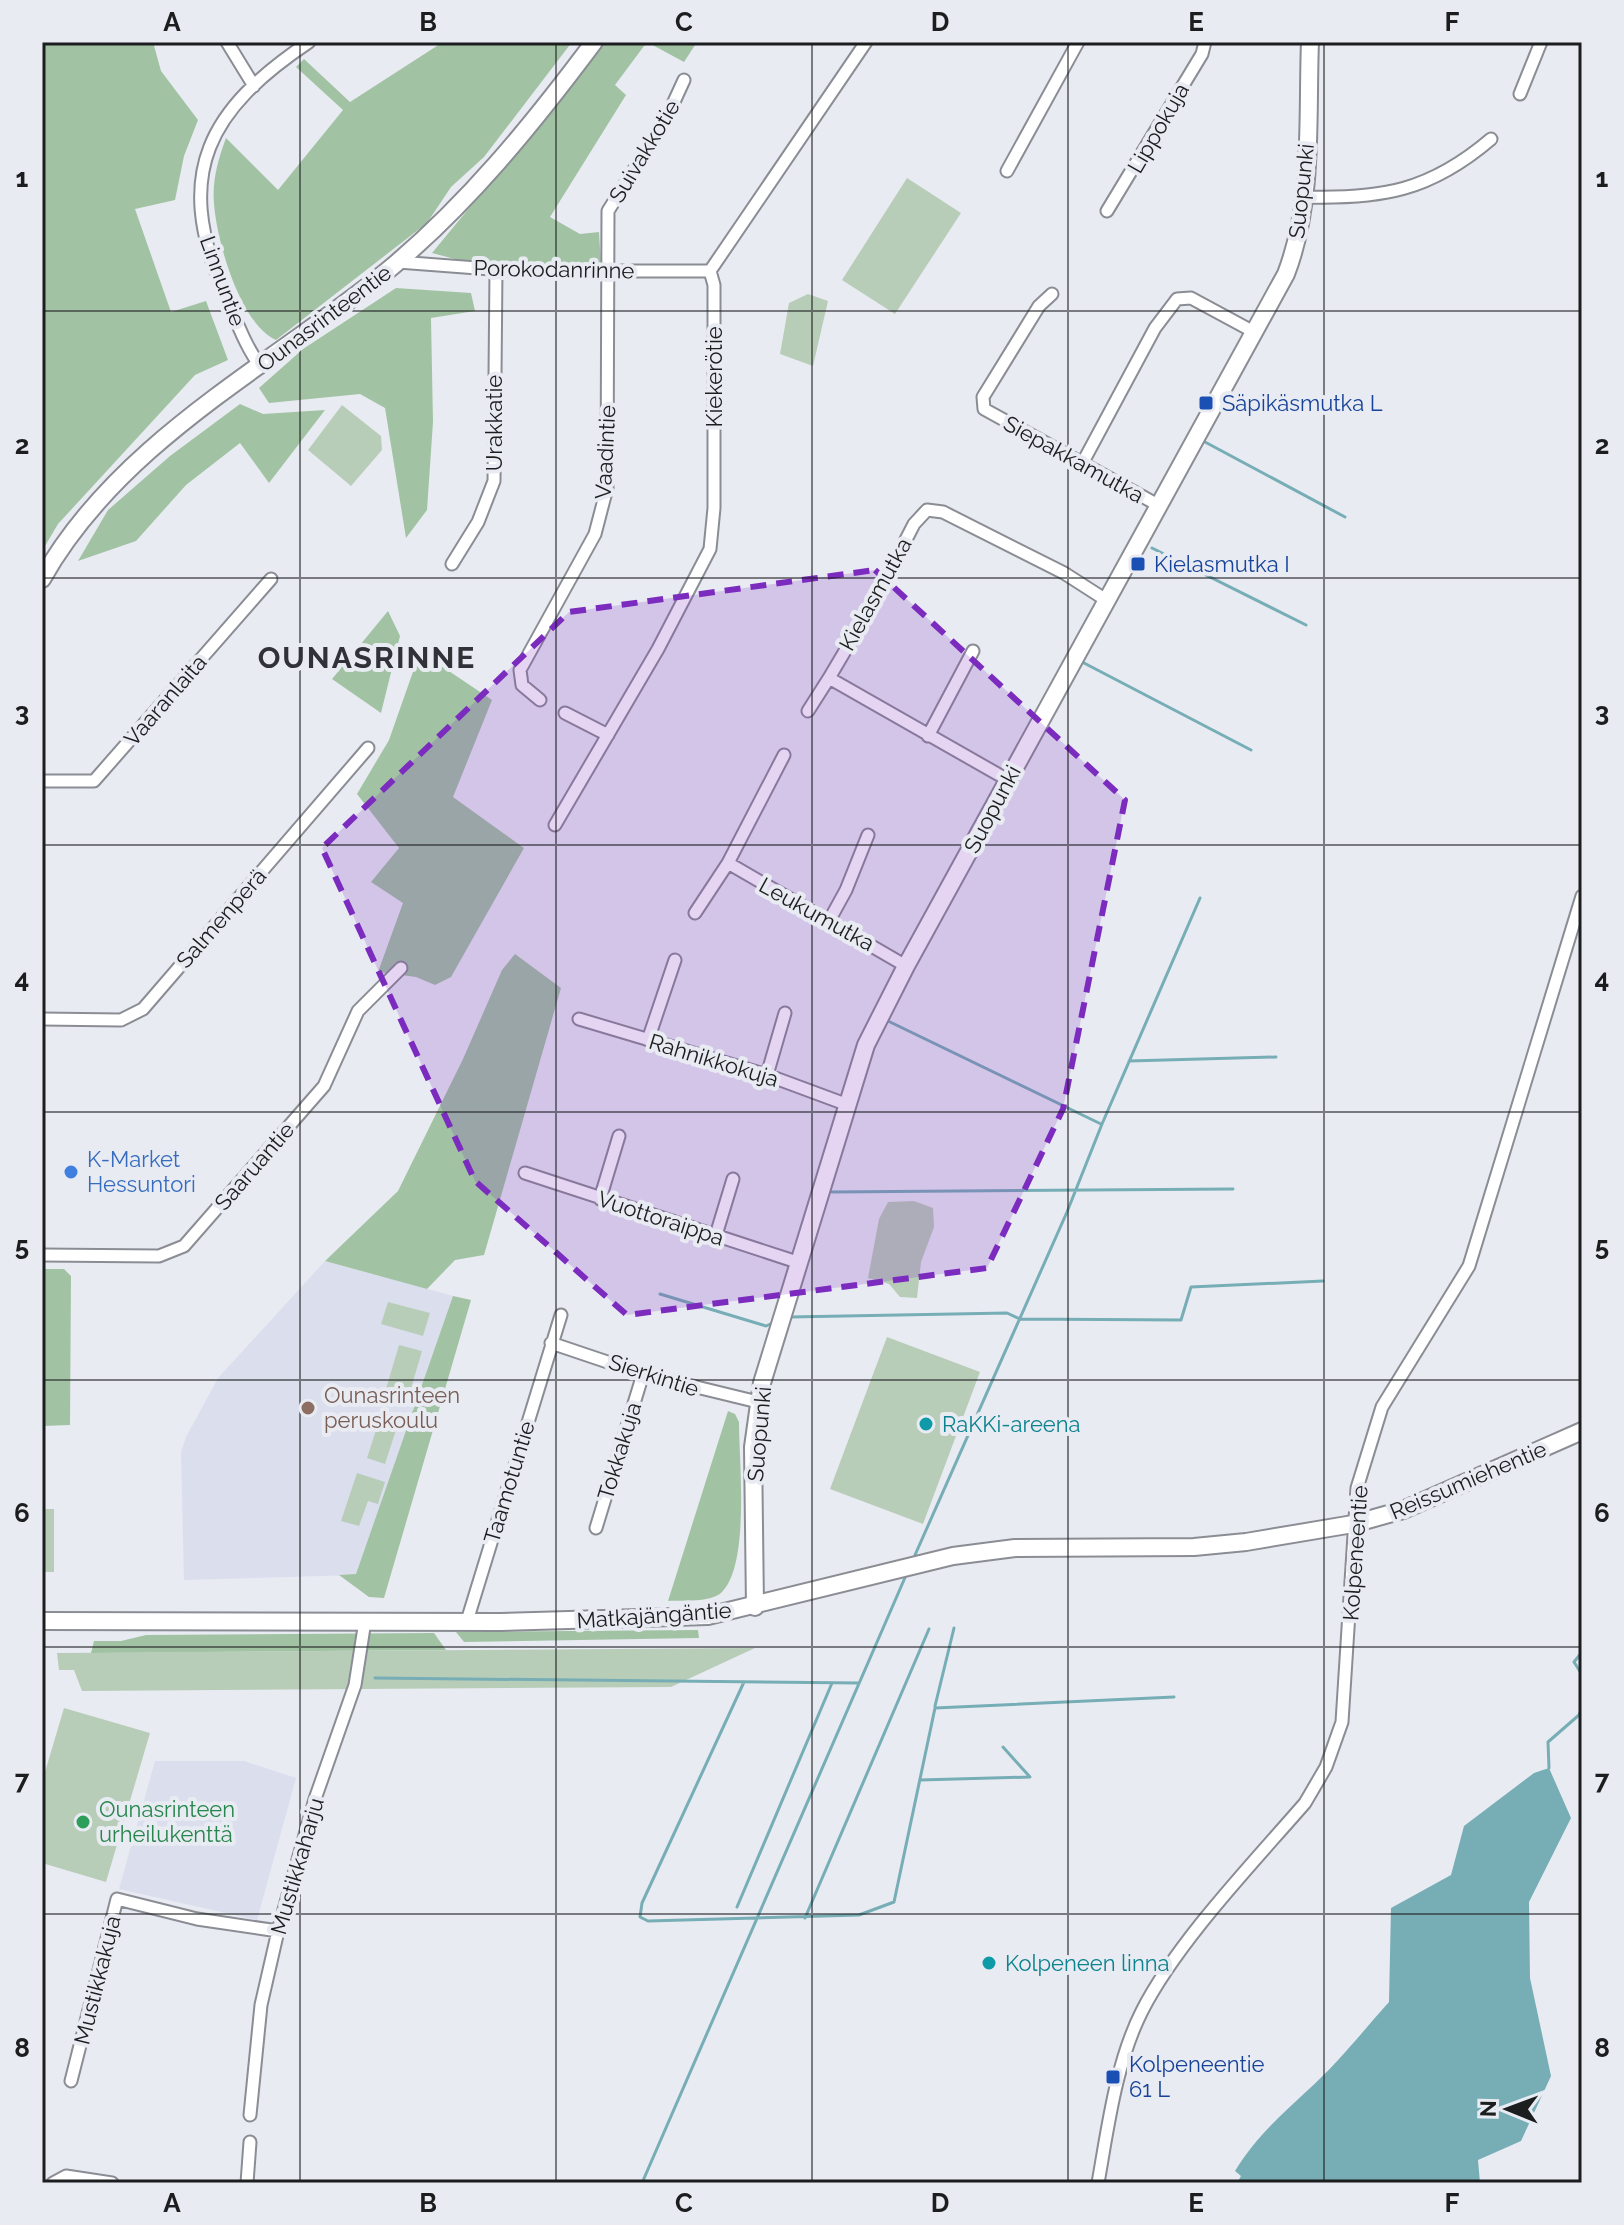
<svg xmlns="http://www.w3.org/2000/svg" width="1624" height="2225" font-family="Raleway,sans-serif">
<rect width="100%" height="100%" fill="#e9ebf3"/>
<!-- built -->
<path fill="#dbdeed" d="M325,1261L453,1296L356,1575L184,1580L181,1452L186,1437L218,1378Z
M155,1761H244L296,1778L257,1920L119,1889Z"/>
<!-- green -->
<path fill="#b8cdb8" d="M907,178L961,213L895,314L842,280Z
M808,294L828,301L813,366L780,354L789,303Z
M342,405L381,436L382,450L351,486L308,450Z
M914,1201L933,1208L934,1227L921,1262L917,1298L900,1297L889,1284L868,1278L879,1219L888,1202Z
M388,1302L430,1313L423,1336L381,1324Z
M887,1337L980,1372L923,1524L830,1489Z
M399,1345L422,1351L409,1395L386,1389Z
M379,1421L397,1427L385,1464L367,1458Z
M357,1473L385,1482L378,1504L368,1501L359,1526L341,1521Z
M42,1509H54V1572H42Z
M755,1648L671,1687L82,1691L74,1670H59L57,1653Z
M64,1708L150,1733L106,1882L42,1863V1782Z"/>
<!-- forest -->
<path fill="#a2c3a3" d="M42,42H153L161,71L198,120L184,156L175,200L135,209L171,312L206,301L228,360L195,375L58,524L42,551Z
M443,42H572L484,157L451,187L427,223L276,340C240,324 217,242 214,204C212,180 218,160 226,138L278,190L343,110L296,67L304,59L350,102Z
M606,42H647L615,85L626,95L550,217L580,234L599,232L601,265L496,270L432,253Z
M647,42H697L684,62Z
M396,288L471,293L475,311L431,318L433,422L427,510L406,538L385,408L360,394L269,403L259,388L303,349Z
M240,404L263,414L325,410L269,483L240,443L186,485L136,541L78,561L108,510L170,456Z
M388,611L400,636L381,713L332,679Z
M431,659L492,700L453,797L524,848L451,977L435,985L416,977L378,972L403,903L371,882L399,848L357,794L389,740L415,666Z
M515,954L561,988L484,1255L455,1260L427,1289L325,1261L398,1191L463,1059L502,970Z
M42,1269H64L71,1276L70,1425L42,1426Z
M453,1296L471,1300L384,1598L369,1597L339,1575L356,1574Z
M728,1411L735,1414L739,1422C739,1462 750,1564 722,1592C711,1603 682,1600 668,1601Z
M698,1630L699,1638L464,1642L456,1632Z
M434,1633L446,1650L91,1653L94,1641H121L146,1635Z"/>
<!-- water -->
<path fill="#77adb5" d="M1549,1768L1571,1818L1529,1902L1530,1978L1551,2076L1521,2141L1478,2160L1480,2183H1237L1241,2176L1235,2171C1255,2138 1282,2114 1309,2089C1338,2063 1363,2031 1389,2002L1391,1908L1451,1875L1464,1826L1534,1773Z"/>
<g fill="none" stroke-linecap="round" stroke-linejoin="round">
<!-- stream -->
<path stroke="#77adb5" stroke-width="3" d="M1205,442L1345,517
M1152,548L1306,625
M1084,663L1251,750
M888,1021L1101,1124
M1129,1061L1276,1057
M832,1192L1233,1189
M660,1294L766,1326L775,1322
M790,1317L1007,1313L1020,1319L1181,1320L1191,1287L1323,1281
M915,1555L1067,1212L1102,1124L1200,898
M1582,1652L1574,1662L1581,1673L1582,1697
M375,1678L859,1683
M744,1682L642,1903L640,1917L648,1921L859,1915L894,1902L935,1708L1174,1697
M935,1706L954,1628
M1549,1768L1548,1742L1579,1715L1582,1707
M920,1780L1030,1777L1003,1747
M737,1907L832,1683
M805,1918L929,1629
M642,2183L907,1573"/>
<!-- street casing -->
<g stroke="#8b8d94" stroke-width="15">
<path id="street" d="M227,42L254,86
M1520,94L1541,42
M1007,171L1078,42
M1305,197C1382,199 1430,191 1491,139
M1107,211L1202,54L1205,42
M398,262L517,271H710
M1052,294L1039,306L983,397L984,409L1158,505
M261,367C244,345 235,316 223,290C173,173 209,109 309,42
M1083,462L1155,328L1177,299L1191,298L1254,332
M452,564L478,522L494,481L496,270
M540,700L522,685L520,670L595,534L607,488L608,211L667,117L684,80
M808,711L829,678
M565,713L608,735
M928,736L973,651
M1008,780L829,678L874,602L914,524L927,510L943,512L1064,573L1106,600
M42,781H94L271,579
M555,825L658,649L710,549L714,508V285L710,271L866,42
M728,863L906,966
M695,913L728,863L784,755
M829,921L846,890L868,835
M42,1019L121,1020L143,1009L368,748
M579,1019L767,1075L848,1105
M648,1040L675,960
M767,1075L785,1013
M525,1173L797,1262
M600,1199L619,1136
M716,1235L733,1179
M42,1255L159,1256L184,1246L324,1086L358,1011L401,968
M551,1343L643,1374L758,1402
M596,1528L643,1374
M467,1621L561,1315
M71,2081L117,1899L197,1919L278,1931
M250,2115L261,2005L278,1931L315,1799L355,1685L365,1621
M53,2183L66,2176L112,2183
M247,2183L250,2142
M1098,2183C1108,2127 1116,2062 1142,2011C1177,1942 1253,1863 1305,1803L1326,1767L1342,1722L1357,1488L1382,1407L1469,1266L1582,896"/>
</g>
<!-- secondary casing -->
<g stroke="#8b8d94" stroke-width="20">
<path id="secondary" d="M42,579C119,442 269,367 387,271C467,205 532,125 594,42
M755,1607L753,1447L762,1383L866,1045L906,966L1286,274C1314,201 1307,119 1310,42
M42,1621L501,1622L708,1616L953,1556L1015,1548L1194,1547L1246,1542L1353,1524L1403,1510L1582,1431"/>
</g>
<!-- street -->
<use href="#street" stroke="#fff" stroke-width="11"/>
<!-- secondary -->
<use href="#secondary" stroke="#fff" stroke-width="16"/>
</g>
<!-- marked area -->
<path fill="#7b2cbf" fill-opacity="0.2" stroke="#7b2cbf" stroke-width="6" stroke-dasharray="16 10" stroke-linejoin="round" d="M875,570L1125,800L1063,1109L987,1268L627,1315L475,1181L322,848L569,612Z"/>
<!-- grid -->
<path fill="none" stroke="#1c1d1f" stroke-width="2" stroke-opacity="0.55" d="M300,42V2183M556,42V2183M812,42V2183M1068,42V2183M1324,42V2183M42,311H1582M42,578H1582M42,845H1582M42,1112H1582M42,1380H1582M42,1647H1582M42,1914H1582"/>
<!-- markers -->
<g fill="#1a4fb4" stroke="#e9ebf3" stroke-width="3">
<rect x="1198" y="395" width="16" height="16" rx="4"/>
<rect x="1130" y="556" width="16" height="16" rx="4"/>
<rect x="1105" y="2069" width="16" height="16" rx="4"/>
</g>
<circle fill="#3f7fe0" stroke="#e9ebf3" stroke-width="3" cx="71" cy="1172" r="8"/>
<circle fill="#8d6e63" stroke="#e9ebf3" stroke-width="3" cx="308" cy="1408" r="8"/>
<g fill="#0f9aa8" stroke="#e9ebf3" stroke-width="3">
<circle cx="926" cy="1424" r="8"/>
<circle cx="989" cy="1963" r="8"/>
</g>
<circle fill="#2e9e5b" stroke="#e9ebf3" stroke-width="3" cx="83" cy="1822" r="8"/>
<g text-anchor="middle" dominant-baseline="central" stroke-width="8" stroke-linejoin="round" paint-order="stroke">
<!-- street labels -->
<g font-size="22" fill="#1c1d1f" stroke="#e9ebf3">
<text transform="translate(1158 128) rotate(-60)">Lippokuja</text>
<text transform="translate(644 151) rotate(-59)">Suivakkotie</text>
<text transform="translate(1301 191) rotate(-84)">Suopunki</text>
<text transform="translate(554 269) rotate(1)">Porokodanrinne</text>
<text transform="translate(223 281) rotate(70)">Linnuntie</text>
<text transform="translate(324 318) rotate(-37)">Ounasrinteentie</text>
<text transform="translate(714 377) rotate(-90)">Kiekerötie</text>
<text transform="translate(494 423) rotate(-90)">Urakkatie</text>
<text transform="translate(605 452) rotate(-87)">Vaadintie</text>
<text transform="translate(1074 459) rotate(29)">Siepakkamutka</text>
<text transform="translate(875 594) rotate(-61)">Kielasmutka</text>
<text transform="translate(165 700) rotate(-49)">Vaaranlaita</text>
<text transform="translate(992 809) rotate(-62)">Suopunki</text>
<text transform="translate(817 914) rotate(29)">Leukumutka</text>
<text transform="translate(221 918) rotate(-49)">Salmenperä</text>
<text transform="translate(714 1060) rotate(17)">Rahnikkokuja</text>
<text transform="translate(254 1166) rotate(-49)">Saaruantie</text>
<text transform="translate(661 1218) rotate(18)">Vuottoraippa</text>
<text transform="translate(654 1375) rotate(18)">Sierkintie</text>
<text transform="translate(759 1434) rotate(-85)">Suopunki</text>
<text transform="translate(619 1451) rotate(-73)">Tokkakuja</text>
<text transform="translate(1468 1480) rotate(-23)">Reissumiehentie</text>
<text transform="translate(509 1482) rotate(-73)">Taamotuntie</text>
<text transform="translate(1355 1553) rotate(-86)">Kolpeneentie</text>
<text transform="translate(654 1615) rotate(-4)">Matkajängäntie</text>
<text transform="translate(297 1866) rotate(-74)">Mustikkaharju</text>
<text transform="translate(97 1980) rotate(-76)">Mustikkakuja</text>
</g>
<!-- transit labels -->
<g font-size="22" fill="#164399" stroke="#e9ebf3" text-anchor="start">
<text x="1222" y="403">Säpikäsmutka L</text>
<text x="1154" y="564">Kielasmutka I</text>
<text x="1129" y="2064">Kolpeneentie<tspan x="1129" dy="25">61 L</tspan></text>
</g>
<!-- shop labels -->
<g font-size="22" fill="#366cbe" stroke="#e9ebf3" text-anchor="start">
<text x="87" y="1159">K-Market<tspan x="87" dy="25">Hessuntori</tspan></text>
</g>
<!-- education labels -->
<g font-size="22" fill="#785e54" stroke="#e9ebf3" text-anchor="start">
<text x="324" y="1395">Ounasrinteen<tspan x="324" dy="25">peruskoulu</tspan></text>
</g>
<!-- culture labels -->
<g font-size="22" fill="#0d838f" stroke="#e9ebf3" text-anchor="start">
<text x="942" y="1424">RaKKi-areena</text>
<text x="1005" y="1963">Kolpeneen linna</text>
</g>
<!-- leisure labels -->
<g font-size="22" fill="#27864d" stroke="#e9ebf3" text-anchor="start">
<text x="99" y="1809">Ounasrinteen<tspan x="99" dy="25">urheilukenttä</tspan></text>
</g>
<!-- district labels -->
<g font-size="30" font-weight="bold" letter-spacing="2" fill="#313238" stroke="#e9ebf3">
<text x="367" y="657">OUNASRINNE</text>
</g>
</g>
<!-- border -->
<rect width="1624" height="2225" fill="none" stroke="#e9ebf3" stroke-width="88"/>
<!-- north arrow -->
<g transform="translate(1508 2109) rotate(271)" stroke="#e9ebf3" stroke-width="6" paint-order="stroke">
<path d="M0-6L14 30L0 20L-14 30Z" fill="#1c1d1f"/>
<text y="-12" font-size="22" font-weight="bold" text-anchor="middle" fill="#1c1d1f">N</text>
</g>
<rect x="44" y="44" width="1536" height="2137" fill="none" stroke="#1c1d1f" stroke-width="3"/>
<g font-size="26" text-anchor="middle" font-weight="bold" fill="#1c1d1f">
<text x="172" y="31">A</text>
<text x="428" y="31">B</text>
<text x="684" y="31">C</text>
<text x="940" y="31">D</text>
<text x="1196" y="31">E</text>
<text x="1452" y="31">F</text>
<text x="22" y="187">1</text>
<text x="1602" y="187">1</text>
<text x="22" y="454">2</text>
<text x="1602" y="454">2</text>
<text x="22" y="721">3</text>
<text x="1602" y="721">3</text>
<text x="22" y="988">4</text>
<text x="1602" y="988">4</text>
<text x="22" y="1255">5</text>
<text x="1602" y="1255">5</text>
<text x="22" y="1522">6</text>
<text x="1602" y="1522">6</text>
<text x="22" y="1789">7</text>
<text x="1602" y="1789">7</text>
<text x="22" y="2057">8</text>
<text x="1602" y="2057">8</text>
<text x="172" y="2212">A</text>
<text x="428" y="2212">B</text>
<text x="684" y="2212">C</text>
<text x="940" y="2212">D</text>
<text x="1196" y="2212">E</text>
<text x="1452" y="2212">F</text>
</g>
</svg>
